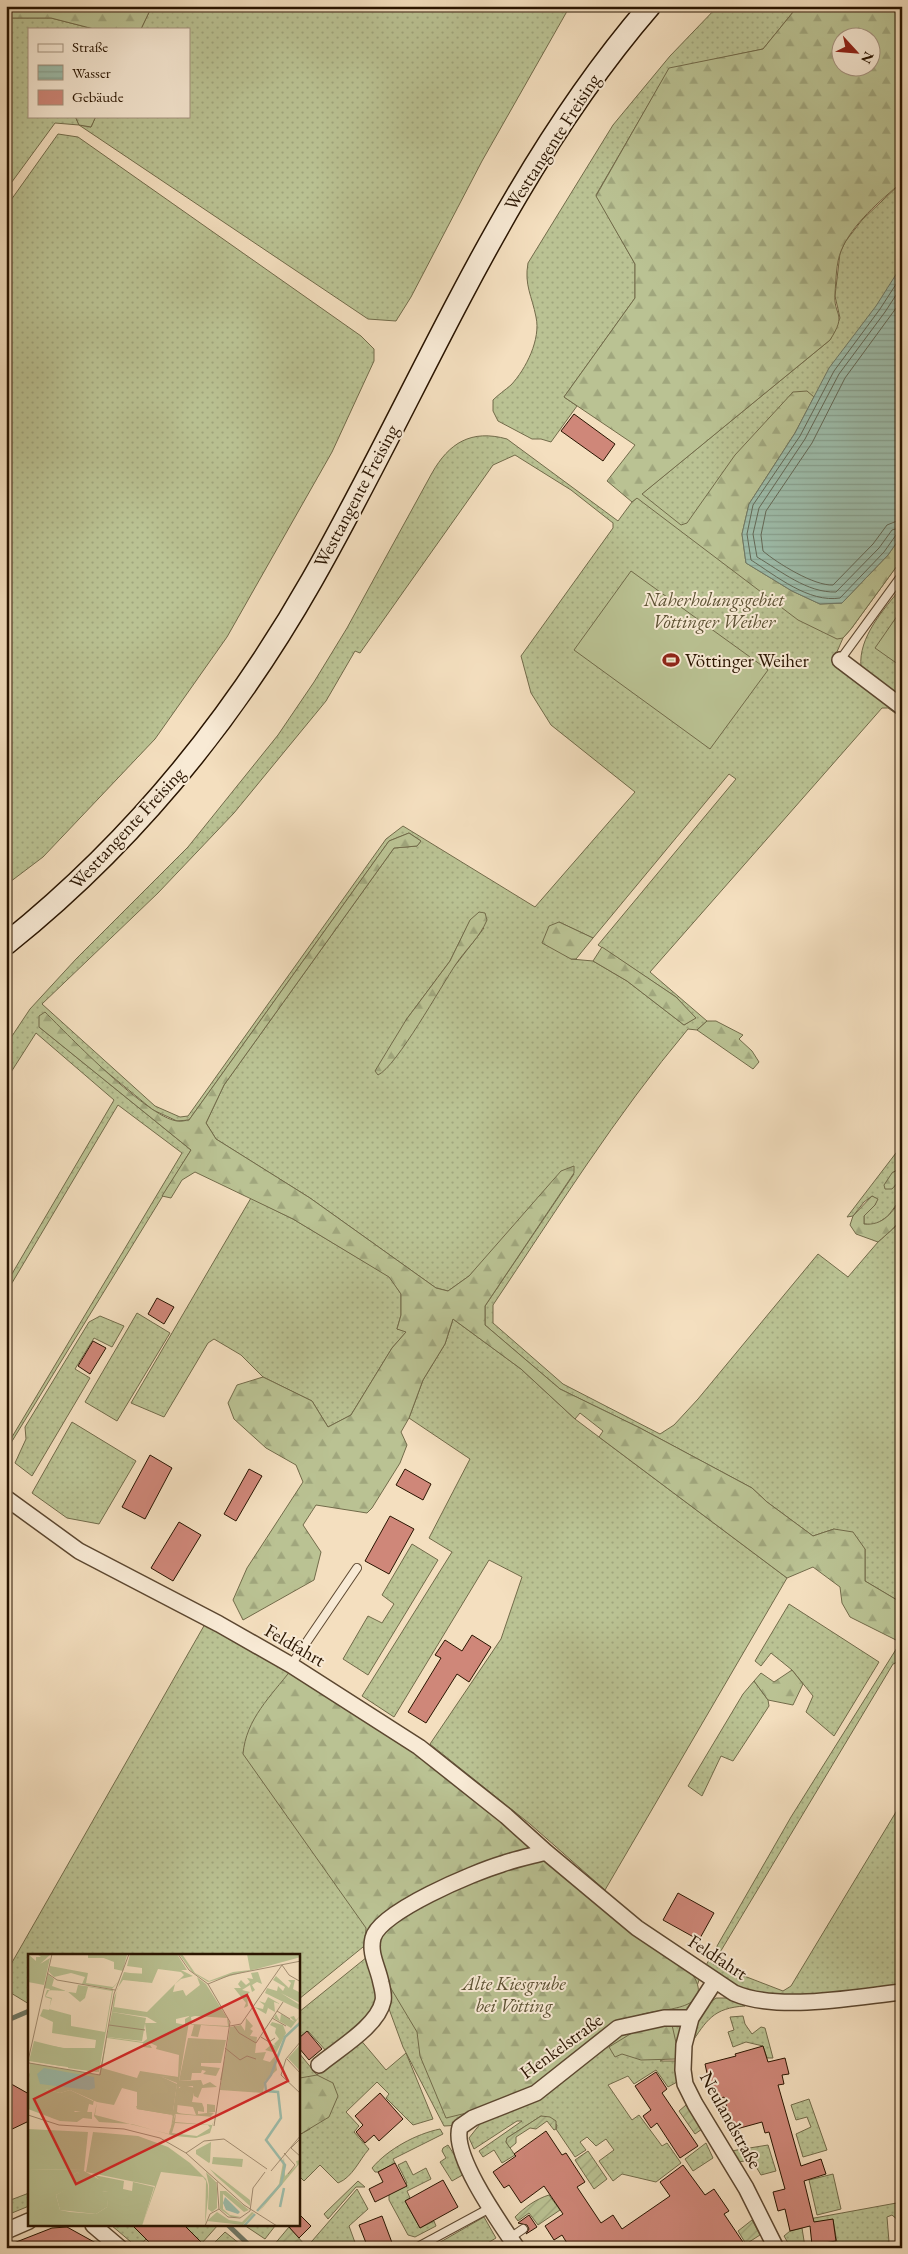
<svg xmlns="http://www.w3.org/2000/svg" width="908" height="2254" font-family="'EB Garamond',serif">
<defs>
<pattern id="grass-dots" width="8" height="8" patternUnits="userSpaceOnUse" patternTransform="scale(1.25)"><rect width="8" height="8" fill="#bac293"/><path d="M2 2h.1M6 6h.1" fill="none" stroke="#a0a67d" stroke-width="1.8" stroke-linecap="round"/></pattern>
<pattern id="forest-firs" width="22" height="20" patternUnits="userSpaceOnUse" patternTransform="scale(1.25)"><rect width="22" height="20" fill="#bac293"/><path d="M5 1l3.5 6h-7zM16 11l3.5 6h-7z" fill="#a0a67d"/></pattern>
<pattern id="garden-furrows" width="10" height="10" patternUnits="userSpaceOnUse" patternTransform="scale(1.25)"><rect width="10" height="10" fill="#bac293"/><path d="M-1 1l2-2M0 10L10 0M9 11l2-2" fill="none" stroke="#a0a67d"/></pattern>
<pattern id="water-rules" width="6" height="5" patternUnits="userSpaceOnUse" patternTransform="scale(1.25)"><rect width="6" height="5" fill="#9dbdab"/><path d="M0 2.5h6" fill="none" stroke="#87a291"/></pattern>
</defs>
<rect width="100%" height="100%" fill="#f4dfbf"/>
<filter id="stains"><feTurbulence type="fractalNoise" baseFrequency=".004" numOctaves="4"/><feColorMatrix values="0 0 0 0 .2 0 0 0 0 .09 0 0 0 0 .02 0 0 0 .5 -.17"/></filter>
<radialGradient id="worn" r=".72"><stop offset=".6" stop-color="#630" stop-opacity="0"/><stop offset="1" stop-color="#630" stop-opacity=".3"/></radialGradient>
<!-- grass -->
<path fill="url(#grass-dots)" stroke="#726b4a" fill-rule="evenodd" d="M152,6H570L482,161L411,297L396,321L368,319L79,125L55,123L6,190V18H51L94,29H29V116H75L79,125L91,127L96,116H189V29H141Z
M718,6H798L763,49L669,69L596,195L635,264V298L564,397L577,406L551,442L541,439H532L498,421L493,411V400C498,395 505,390 511,385C526,369 541,339 536,317C532,296 524,285 528,263L613,125L670,56Z
M58,134L78,137L361,336L374,349V361L332,452L227,637L155,739L43,857L6,885V207Z
M902,182V559L851,629L843,638L836,654L902,713V718L888,708H882L650,972L707,1021L697,1030L688,1029C616,1115 556,1211 493,1305V1323L563,1384L660,1434L674,1425L698,1399L818,1254L848,1277L878,1242L896,1226L902,1217V1603L865,1581V1549L834,1529L813,1536L767,1502L752,1488L640,1428L560,1389L485,1325V1306L574,1174L469,1276L448,1291L436,1288L310,1198L216,1139L206,1123L224,1085L394,848L417,846L421,841L409,833L389,841L189,1120L177,1121L153,1110L97,1064L39,1027L191,1150L6,1451V1447L182,1153L118,1105L6,1293V1284L114,1100L36,1033L6,1080V1045L30,1009L76,959L188,847L278,735L314,682L347,628L432,473C449,443 471,429 507,439L618,521L632,502L830,340L840,318L835,296L840,253L845,242L862,220ZM515,455L571,490L613,523V528L521,656L531,693L551,725L635,792L535,907L403,826L386,839L188,1116L180,1117L155,1106L42,1004L158,893L234,813L326,701L355,651L360,653L493,465ZM729,774L736,779L598,945L676,997L695,1018L684,1025L627,981L593,961L571,959L559,922L593,938ZM470,921L484,928L457,963L406,1020L450,961Z
M902,587V700L861,667C858,637 884,609 902,587Z
M899,1149L902,1150V1167L892,1173L902,1181V1197L888,1216L875,1225L864,1224V1216L875,1205L877,1199L872,1196L864,1202L853,1216L847,1217Z
M251,1198L293,1219L390,1277L401,1294V1315L397,1329L407,1331L392,1348L351,1415L328,1427L312,1401L263,1377L241,1355L214,1339L208,1343L164,1417L131,1403Z
M137,1313L170,1333L117,1421L85,1402Z
M100,1316L124,1326L112,1347L94,1338L75,1369L90,1378L32,1476L15,1463L26,1439L25,1427L89,1322Z
M453,1319L521,1369L575,1419L787,1578L605,1890L530,1824L430,1744L501,1639L522,1577L489,1560L394,1717L362,1696L452,1552L429,1538L470,1459L409,1418L423,1380L445,1344Z
M72,1422L136,1461L99,1524L67,1518L32,1493Z
M412,1544L438,1560L368,1675L343,1659L368,1616L382,1623L394,1604L382,1595Z
M789,1604L879,1662L834,1736L806,1712L813,1696L792,1670L771,1653L761,1666L755,1661Z
M205,1624L291,1670L700,1977L675,2054L660,2061H676L677,2082L668,2087L656,2070L634,2084L628,2076L608,2085L632,2120L639,2115L662,2146L667,2143L681,2163L656,2182L622,2174L613,2181L599,2161L614,2150L606,2139L596,2146L587,2137L580,2142L586,2150L575,2157L556,2129L557,2125L541,2116L507,2138L506,2142L515,2155L502,2163L494,2150L483,2157L479,2151L522,2121H517L474,2149L469,2138L480,2124L444,2126L403,2047L385,1998L373,2016L328,2053L308,2031L299,2038V2012L367,1957L363,1947L299,1999V1955H29V2004L6,1990V1973Z
M900,1643L902,1660L893,1664L713,1964L783,1991L791,1986L902,1802V1984C858,1990 803,2003 760,1995C739,1991 722,1978 705,1967L791,1817Z
M754,1681L768,1700L769,1706L733,1761L721,1756L702,1796L688,1786L743,1694Z
M716,1998H727L745,2006C713,2008 707,2020 690,2045C695,2028 700,2008 716,1998Z
M743,2016L745,2024L752,2034L761,2027L765,2028L773,2058H767L763,2046L746,2042L733,2047L728,2032L734,2030L730,2017Z
M359,2038L386,2070L406,2053L433,2119L413,2125L386,2098L389,2094L377,2082L346,2112L359,2126L354,2132L369,2149C359,2160 353,2177 338,2183L320,2165L304,2181L299,2176V2135L310,2129L300,2078L299,2081V2053L317,2075Z
M809,2099L827,2150L803,2157L796,2134L811,2127L807,2117L796,2120L791,2105Z
M440,2129L443,2134L393,2159L395,2163L378,2172H375L372,2168C388,2149 416,2134 440,2129Z
M706,2143L713,2158L693,2171L685,2159Z
M448,2145L466,2173L452,2181L440,2162L446,2158L442,2151L443,2148Z
M768,2145L776,2171L761,2175L752,2160L738,2162L731,2151Z
M406,2161L413,2175L426,2168L431,2179L407,2191L410,2198L405,2201L420,2228L434,2221L436,2226L415,2237L408,2235L389,2200V2192L407,2183L398,2165Z
M833,2174L841,2209L817,2215L809,2180Z
M358,2181L365,2187H356L328,2219L324,2214Z
M357,2189L368,2209L349,2226L357,2248H306Z
M29,2193V2206L12,2213L8,2201Z
M902,2202V2230H900L899,2221L892,2215L887,2217L889,2242L856,2248H838L833,2220L809,2223V2219Z
M484,2217L496,2238L486,2244V2248H430Z
M111,2225H132L146,2239L138,2248Z
M184,2225H218L202,2243Z
M244,2225H275V2226L265,2239Z
M802,2228L805,2247L791,2248L784,2236L790,2231Z
M225,2232L245,2248H219L214,2243Z"/>
<!-- forest -->
<path fill="url(#forest-firs)" stroke="#726b4a" fill-rule="evenodd" d="M6,6H152L141,29H94L51,18H6Z
M798,6H902V182C880,201 852,224 841,251C836,263 836,281 835,293C833,317 848,312 830,340L642,494L681,525L687,523L735,455L793,392L807,391L814,397L795,433L749,504L742,534L746,563L792,591L820,604L842,603L888,555L902,535V559L851,629L843,638L837,639L798,620L637,498L632,502L607,481L635,445L564,397L635,298V264L596,196L669,68L763,49ZM840,38H870V68H840Z
M75,116H96L91,127L79,125Z
M409,833L421,841L417,846L394,848L224,1085L206,1123L216,1139L310,1198L436,1288L448,1291L469,1276L561,1171L574,1166V1173L485,1306V1325L560,1389L640,1428L752,1488L767,1502L813,1536L834,1529L853,1532L865,1549V1581L902,1603V1643L850,1617L842,1603L840,1587L813,1567L787,1578L599,1437L603,1431L580,1413L575,1419L521,1369L453,1319L445,1344L423,1380L409,1418L401,1432L407,1445L400,1463L372,1508L367,1513L316,1505L303,1525L321,1552L314,1580L243,1620L233,1600L247,1568L303,1482L296,1465L266,1448L234,1419L228,1403L237,1385L263,1377L312,1401L328,1427L351,1415L392,1348L406,1332L397,1329L401,1315V1294L389,1277L293,1219L195,1172L182,1180L171,1198L162,1196L191,1150L39,1027V1016L45,1012C69,1036 147,1117 177,1121C181,1122 186,1120 189,1120L389,841Z
M479,912L485,913L487,920C480,937 466,949 456,964C441,986 397,1066 378,1075L375,1071L406,1020L450,961L470,920Z
M559,922L593,938L576,959H571L542,943L549,926Z
M602,947L676,997L696,1018L684,1025L627,981L593,961Z
M707,1021H716L743,1035L739,1039L752,1051L759,1062L753,1069L697,1030Z
M902,1167V1181L900,1180L892,1189H885L884,1185L892,1173Z
M872,1196L878,1199L875,1205L864,1216V1224C883,1226 893,1212 902,1197C902,1224 898,1224 878,1242L856,1234L850,1225L853,1216Z
M291,1670L405,1745L693,1975C716,2012 659,2008 640,2015C636,2016 633,2019 629,2020L529,2088L479,2110L446,2118L420,2056L417,2032L365,1945L366,1928L243,1754C246,1719 271,1696 291,1670Z
M792,1670L803,1684L793,1705L768,1700L754,1681L761,1673L774,1682Z
M645,2025H672L677,2047L676,2059L641,2060L622,2054L615,2057L609,2047Z
M317,2075L333,2083L338,2096L329,2117L299,2135V2081L300,2078Z"/>
<!-- garden -->
<path fill="url(#garden-furrows)" stroke="#726b4a" d="M686,2105L702,2129L695,2134L679,2111Z
M541,2116L550,2117L556,2121V2129L554,2130L547,2121L536,2129L530,2128L516,2137V2143L510,2148L506,2142L507,2138Z
M588,2151L607,2179L594,2189L575,2160Z
M549,2195L560,2210L538,2225L529,2213L518,2221L515,2217C525,2207 536,2199 549,2195Z
M752,2220L760,2235L746,2244L738,2231Z
M289,2227L305,2245L302,2248H276L273,2246Z"/>
<!-- pitch -->
<path fill="#bac293" stroke="#726b4a" d="M631,571L768,670L710,749L574,650Z
M902,609V667L875,648Z"/>
<!-- water -->
<path fill="url(#water-rules)" stroke="#6f7967" d="M902,265V535L888,555L842,603L820,604L792,591L746,563L742,534L749,504L795,433L829,368L876,306Z"/>
<g fill="none" stroke-linecap="round" stroke-linejoin="round">
<!-- shore -->
<path stroke="#636856" stroke-width="1" d="M902,275L880,309L834,371L800,436L753,505L747,534L751,560C776,576 809,603 840,598L884,552L896,535L902,533
M902,286L885,312L839,374L805,439L759,508L753,534L757,557C781,571 807,593 836,592L879,548L892,530L902,527
M902,300L845,378L812,443L766,511L761,535L763,551C777,563 814,586 833,585L873,544L887,525L902,519"/>
<!-- stream -->
<path stroke="#6f7967" stroke-width="5" d="M6,2022L8,2020L29,2011
M228,2225L252,2248"/>
</g>
<!-- building -->
<path fill="#cf8779" stroke="#291400" d="M574,414L615,444L603,461L561,431Z
M157,1298L174,1307L164,1324L148,1314Z
M93,1341L106,1348L90,1374L78,1366Z
M150,1455L172,1468L145,1519L122,1507Z
M249,1469L262,1476L236,1521L224,1514Z
M405,1469L431,1484L423,1500L396,1485Z
M390,1516L414,1529L389,1574L365,1561Z
M179,1522L201,1535L173,1581L151,1568Z
M472,1635L491,1647L469,1682L457,1674L426,1723L408,1712L441,1658L435,1655L445,1640L462,1651Z
M678,1893L714,1913L699,1940L663,1920Z
M307,2031L322,2049L309,2060L299,2048V2038Z
M763,2046L768,2062L785,2058L789,2074L782,2075L784,2084L778,2085L801,2166L821,2159L826,2174L804,2181L814,2222L833,2219L836,2241L812,2245L810,2226L790,2231L785,2209L778,2211L773,2192L785,2189L769,2132L765,2133L762,2122L733,2130L724,2097L716,2100L712,2087H710L705,2064L736,2056L735,2054Z
M656,2072L667,2089L662,2093L698,2146L680,2158L657,2123L651,2128L643,2116L651,2110L635,2086Z
M6,2081L29,2094V2121L6,2132Z
M380,2093L403,2119L379,2141L374,2135L365,2143L356,2132L363,2125L355,2116Z
M546,2131L562,2155L566,2153L585,2182L577,2187L601,2223L613,2215L622,2229L670,2196L660,2182L683,2165L705,2195L714,2189L729,2211L724,2214L747,2248H570L562,2235L554,2240L545,2226L563,2214L544,2186L521,2203L509,2185L504,2188L493,2172L516,2156L514,2154Z
M395,2163L407,2186L375,2202L369,2189L383,2182L378,2172Z
M443,2180L458,2207L420,2228L405,2201Z
M529,2215L537,2227L526,2234L529,2229L527,2225L518,2223Z
M301,2216L311,2226L299,2238L289,2227L299,2225V2218Z
M382,2216L394,2248H368L359,2225Z
M132,2225H184L207,2248H155Z
M67,2227L105,2248H6V2246L52,2228Z"/>
<g fill="none" stroke-linecap="round" stroke-linejoin="round">
<!-- service casing -->
<g stroke="#5c4730" stroke-width="10">
<path id="service" d="M840,660L902,575
M291,1665L357,1568
M510,2238L523,2229
M416,2248L490,2208"/>
</g>
<!-- minor casing -->
<g stroke="#5c4730" stroke-width="18">
<path id="minor" d="M840,660L902,707
M6,1498L79,1551L219,1624L291,1665L419,1747L506,1816L546,1852L637,1928L734,1993C778,2012 854,1997 902,1992
M715,1981L691,2018L684,2045L683,2070L685,2084L695,2104L746,2188L776,2248
M319,2065C338,2049 378,2026 383,2001C384,1997 382,1987 381,1983C378,1967 369,1954 373,1938C379,1912 475,1872 502,1864C516,1859 531,1856 546,1852
M93,2225L120,2248
M6,2231L29,2221
M517,2248C500,2223 451,2155 460,2127L473,2118L536,2093L618,2028L664,2018H691"/>
</g>
<!-- secondary casing -->
<g stroke="#291400" stroke-width="24">
<path id="secondary" d="M6,944C131,844 233,719 312,580C422,387 503,176 650,6"/>
</g>
<!-- service -->
<use href="#service" stroke="#f8ead5" stroke-width="8"/>
<!-- minor -->
<use href="#minor" stroke="#f8ead5" stroke-width="15"/>
<!-- secondary -->
<use href="#secondary" stroke="#f8ead5" stroke-width="21"/>
</g>
<!-- icons -->
<defs>
<g id="stadium-bare" transform="scale(1.35)"><path d="M0-5a6.5 5 0 1 0 0 10a6.5 5 0 1 0 0-10ZM-3.5-1.8h7v3.6h-7Z" fill="#8f2418" stroke="#f8ead5" stroke-width="2.5" paint-order="stroke"/></g>
</defs>
<g fill-rule="evenodd">
<use href="#stadium-bare" x="671" y="660"/>
</g>
<g text-anchor="middle" dominant-baseline="central" stroke-width="4" stroke-linejoin="round" paint-order="stroke">
<!-- street labels -->
<g font-size="19" fill="#291400" stroke="#f8ead5">
<text transform="translate(552 142) rotate(-57)">Westtangente Freising</text>
<text transform="translate(356 496) rotate(-62)">Westtangente Freising</text>
<text transform="translate(127 828) rotate(-47)">Westtangente Freising</text>
<text transform="translate(295 1645) rotate(30)">Feldfahrt</text>
<text transform="translate(718 1957) rotate(33)">Feldfahrt</text>
<text transform="translate(561 2046) rotate(-36)">Henkelstraße</text>
<text transform="translate(731 2120) rotate(61)">Neulandstraße</text>
</g>
<!-- park labels -->
<g font-size="19" font-style="italic" fill="#5c5133" stroke="#f8ead5">
<text x="714" y="599">Naherholungsgebiet<tspan x="714" dy="22">Vöttinger Weiher</tspan></text>
<text x="514" y="1983">Alte Kiesgrube<tspan x="514" dy="22">bei Vötting</tspan></text>
</g>
<!-- poi labels -->
<g font-size="19" fill="#291400" stroke="#f8ead5" text-anchor="start">
<text x="685" y="660">Vöttinger Weiher</text>
</g>
</g>
<!-- overview -->
<g transform="translate(28 1954)">
<rect width="272" height="272" fill="#f4dfbf"/>
<path d="M0,0L8,7V3H13L9,0H23L12,10L22,4L16,31L0,28ZM102,0H149L159,16H153L165,22L153,25L147,30L145,38L155,36L158,42L172,31L169,23L178,30L201,67V73L173,71L170,83L163,82L166,71L161,70V62L148,65V69L158,71L151,124L132,122L149,130L145,157L140,159L145,162L141,179L148,159L168,161L165,153L149,151L150,135L155,131L167,134L164,148L174,149L176,154V158L170,157V160L179,159V150L187,151V158H180L186,159L182,163H187L182,179L168,184L147,182L104,170L71,168L66,162L69,148L42,136L32,139L17,135L44,158H64V165L55,164L49,168L32,167L0,155L2,109L71,121L79,83L115,88L119,85L117,69H129L119,63L84,58L86,44L96,18L102,19V26L121,20H114V14L99,12ZM130,15L153,18L156,21L119,58L86,53L89,35L95,26L124,29ZM167,62L199,64L200,72L164,70L163,63ZM79,84L115,89V93L124,94L122,91L117,92L122,89L129,92L128,95L151,101L150,123L112,117L109,124L74,114ZM94,134L109,138V155L145,161L141,180L67,161L69,148L86,151ZM148,160L186,163L187,164L184,171L147,168ZM147,169L180,171L182,174L169,182L144,179ZM151,0H154L167,19L181,27L205,18L222,16L219,0H272L273,3L180,28L164,18ZM22,12L60,19L58,29L85,33L93,25L84,35L54,30L57,23L43,19L26,23L21,18ZM230,18L234,30L229,28L224,31L227,36L224,38L222,31L214,36L222,38L219,41L220,52L216,54L218,49L206,34H213L210,30L213,26L218,31L222,28L219,24L225,25L223,19ZM20,20L26,25L24,32L41,38L48,39L50,31L85,36L71,118L1,107L6,87L34,94H67L68,86L24,79L25,68L12,62L15,55L21,56L23,45L17,43L22,35L16,34ZM60,33L84,37L77,78L43,72V61L21,55L24,44L17,42L19,36L39,37L52,48L57,44ZM248,22L261,34L263,29L260,26H267L265,35L271,38L272,49L253,39L272,51V56L237,39L239,34L249,37L250,32L255,37L257,33L245,26ZM240,43L252,50L246,48L247,58L240,54L238,60L226,53L235,55L236,51L231,47L237,49ZM248,60L252,67L253,60L267,68L262,63L266,62L268,66L272,62L263,74L246,64ZM218,64L225,72L222,75L225,77L222,82L229,83L227,99L238,98L235,106L242,108L247,102L249,116L237,127L235,139L192,136L202,73L213,71L217,77ZM244,68L255,71L258,79L248,99L237,96L244,90L248,92L246,90L251,85L247,79L248,74L242,71ZM160,84L198,86L193,109H173V112L192,114L188,122L175,120L178,117L174,116L173,119H164L163,126L151,127ZM271,92L272,93V117L260,104ZM0,175L60,178L56,217L74,227V237L81,238L79,253L68,260L32,256L28,241L40,234L48,239L50,230L46,220L50,218L52,223L56,216L0,215ZM65,178L110,182L140,193L162,209L178,225L180,231V243L177,272L178,227L175,223L133,218L114,272L127,232L58,218ZM183,188L182,208L181,209L168,200V196ZM256,203L257,222L269,211L268,207L272,206V209L231,258L251,230ZM182,215L222,246V252L188,222ZM178,218L188,228L189,235V254L184,258L180,255L181,231ZM192,237H198L221,256L216,258L195,240V255L202,261L213,263H203L192,255ZM189,258L201,266L214,268L224,258L226,259L215,271L179,267Z" fill="#bac293" fill-rule="evenodd"/>
<path d="M99,0L95,17L86,15V8L73,3ZM102,19L121,20L123,22L118,28L102,26ZM162,62L151,127L173,126L175,131L182,128L189,133L174,134L170,144L166,142L165,132L151,133L149,158L153,160H147L142,180L145,161L109,155L108,152L145,157L149,129L131,122L151,123L153,79L157,76V65ZM204,73L227,91L199,127L192,126ZM10,111L70,122L65,151L61,150L59,159L47,157L39,165L24,164L17,156L5,153L9,133L0,131L3,127L0,119L4,120L5,126L10,132L17,135L32,139L42,136L65,147L66,142L48,136L67,134V125L59,121L16,114L10,131L6,123ZM0,215L56,216L52,225L50,218L46,220L54,232L51,243L40,235L28,241L32,256L42,258L68,260L79,253L80,238L74,237L73,227L66,221L96,227L95,235L104,237L105,228L126,233L114,272H0Z" fill="#bac293"/>
<path d="M60,0H99L98,4H60ZM84,58L118,64L114,87L79,83ZM185,203L215,205L214,213L184,210Z" fill="#bac293"/>
<path d="M8,89L36,94L33,112L5,107ZM43,95L72,100L69,118L40,114ZM76,127L86,129L83,146L73,144Z" fill="#bac293"/>
<path d="M16,114L66,123L67,134L61,136L12,130L9,120ZM197,243L212,258L210,260L198,256L195,249Z" fill="#9dbdab"/>
<path fill="none" stroke="#9dbdab" stroke-width="2.5" d="M252,253L256,234M229,257L253,230L257,211L238,186L253,164L250,138L238,137L237,129L243,121L257,83L273,68M216,272L227,260"/>
<path fill="none" stroke="#a38e73" stroke-width="1" d="M150,0L161,16L180,30L202,21L273,7M254,11L261,21L273,28M19,19L29,26L87,36M180,30L202,68L186,172M249,57L262,65M244,64L258,72M81,71L117,76M202,72L213,70L254,11M206,72L211,79L228,89L255,48M233,83L241,88L247,84M273,87L258,105L253,121L273,140M197,94L212,106L219,102L228,105M259,105L273,120M0,107L24,0M1,109L72,121L86,40L101,0M0,161L31,171L96,175L132,184L158,199L216,251L249,272M273,184L263,194L273,203M158,199L176,187L196,185L239,215M256,199L267,211L260,220M243,217L273,181M189,228L191,255L200,263L212,264L222,257L225,234L237,218M177,272L182,260L191,255"/>
<path fill="#d62828" fill-opacity="0.15" stroke="#d62828" stroke-width="2.5" d="M219,41L260,127L48,230L6,145Z"/>
<rect width="272" height="272" fill="none" stroke="#291400" stroke-width="2.5"/>
</g>
<!-- margin -->
<rect width="908" height="2254" fill="none" stroke="#f4dfbf" stroke-width="25"/>
<rect x="8" y="8" width="893" height="2239" fill="none" stroke="#291400" stroke-width="2.5"/>
<rect x="12" y="12" width="883" height="2229" fill="none" stroke="#291400"/>
<!-- legend -->
<rect x="28" y="28" width="162" height="90" fill="#f8ead5" stroke="#a59480"/>
<rect x="38" y="44" width="25" height="8" fill="#f8ead5" stroke="#a59480"/>
<text x="72" y="52" font-size="15" fill="#291400">Straße</text>
<rect x="38" y="65" width="25" height="15" fill="url(#water-rules)" stroke="#a59480"/>
<text x="72" y="78" font-size="15" fill="#291400">Wasser</text>
<rect x="38" y="90" width="25" height="15" fill="#cf8779" stroke="#a59480"/>
<text x="72" y="102" font-size="15" fill="#291400">Gebäude</text>
<!-- north arrow -->
<g transform="translate(856 52) rotate(116)"><circle r="24" fill="#f8ead5" stroke="#a59480"/>
<path d="M0-4L9 19L0 12L-9 19Z" fill="#8f2418"/>
<text y="-8" font-size="14" font-weight="bold" text-anchor="middle" fill="#291400">N</text>
</g>
<rect width="100%" height="100%" filter="url(#stains)"/>
<rect width="100%" height="100%" fill="url(#worn)"/>
</svg>
